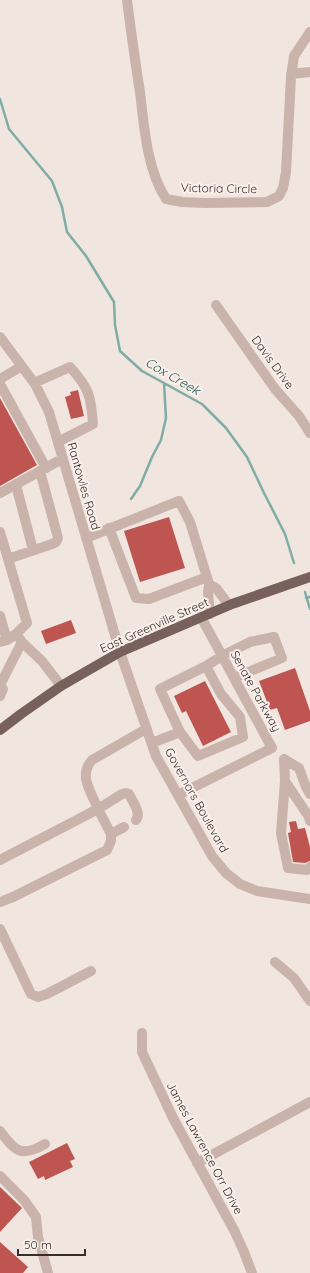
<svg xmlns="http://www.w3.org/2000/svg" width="310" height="1273" font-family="Quicksand,sans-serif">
<rect width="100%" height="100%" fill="#f1e5df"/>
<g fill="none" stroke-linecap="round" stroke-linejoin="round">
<!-- stream -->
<path stroke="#7fada6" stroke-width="2.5" d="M0,99L9,129L52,181L62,207L67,232L86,256L114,302L115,325L120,351L142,371L202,404L226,428L247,457L264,493L285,534L294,563
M131,499L140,486L152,457L161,440L166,418L164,383
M305,592L310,609
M306,598L310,597"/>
</g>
<!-- building -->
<path fill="#be5550" d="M78,390L84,416L71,419L65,397L71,395L70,392Z
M0,398L37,465L0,486Z
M169,517L185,568L140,582L124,531Z
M71,620L76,633L46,644L41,631Z
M295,668L310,711V721L285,730L277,708L270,710L259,681Z
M205,681L231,732L203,746L186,711L182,713L174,696Z
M296,821L298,829L305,828L310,847V861L305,863L293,862L288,833L291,832L289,822Z
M67,1143L75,1159L70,1161L73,1167L45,1180L44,1176L38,1179L29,1162Z
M0,1187L22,1208L0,1232Z
M0,1242L28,1267L23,1273H0Z"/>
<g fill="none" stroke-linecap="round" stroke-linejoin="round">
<!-- minor -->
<path stroke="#c9b3ab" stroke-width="10" d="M127,0C131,31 135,61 140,92C144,126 147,170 166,199L182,202L205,203L267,202L279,196L283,188L286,172L291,77L294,56L310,32
M291,74L310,72
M216,305L275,389L299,416L310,433
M0,337L35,384L49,412L120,652L156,756L212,856L226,873L240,884L257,891L310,899
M0,379L22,366
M34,383L70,367C89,388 91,396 93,424L58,442
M0,384L46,468
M16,485L33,550
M0,493L62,459
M109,528L136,598L149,599L207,577
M0,532L27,623L16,634
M86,538L179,501L190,522L209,584
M8,559L52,544L56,542L58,538L40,471
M210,614L208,593L209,584L216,588L229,605
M0,616L7,640
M0,642L7,640L16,634L22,642L42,661L61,686
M0,685L22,642
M0,685L3,689L0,696
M180,732L198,756L243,737L240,717L221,694L206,666
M152,743L180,732L160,689L206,666L222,656L250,642L274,637L282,658L234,678
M284,759L285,781L281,833L288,868L307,870L310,867
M284,759L299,768L306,787L310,794
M285,781L309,817L310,821
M178,795L272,748L201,617
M111,834L98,809L122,794L126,793L129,794C132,801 142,813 136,820
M0,860L98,809C91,791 78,776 92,760L146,729
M0,902L13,897L107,850L111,841V834L124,827
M0,929L31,994L38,997L47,994L91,971
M275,962L294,978L310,1001
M142,1033V1052L173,1118L235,1232L244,1252L252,1273
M0,1131C15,1151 21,1158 45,1144
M197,1163L310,1102
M0,1176L24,1200L36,1217L38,1237L48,1273"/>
<!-- major -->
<path stroke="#78605c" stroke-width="10" d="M0,730L21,714L61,686L120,652L232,604L310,577"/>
</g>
<g text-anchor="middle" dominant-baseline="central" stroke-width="4" stroke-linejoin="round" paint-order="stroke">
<!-- street labels -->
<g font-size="12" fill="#372c2a" stroke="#f9f0eb">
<text transform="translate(219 188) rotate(1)">Victoria Circle</text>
<text transform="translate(273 362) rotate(54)">Davis Drive</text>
<text transform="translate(84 486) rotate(74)">Rantowles Road</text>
<text transform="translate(154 625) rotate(-24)">East Greenville Street</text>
<text transform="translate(256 691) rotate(61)">Senate Parkway</text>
<text transform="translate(197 800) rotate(61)">Governors Boulevard</text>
<text transform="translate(205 1148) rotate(62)">James Lawrence Orr Drive</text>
</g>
<!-- water labels -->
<g font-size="13" font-style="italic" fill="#225650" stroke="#f9f0eb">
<text transform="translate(173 376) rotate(30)">Cox Creek</text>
</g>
</g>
<!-- scale -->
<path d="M18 1249v6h67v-6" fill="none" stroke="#372c2a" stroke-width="2"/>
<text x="24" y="1249" font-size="12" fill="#372c2a" stroke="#f9f0eb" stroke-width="3" paint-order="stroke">50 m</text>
</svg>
